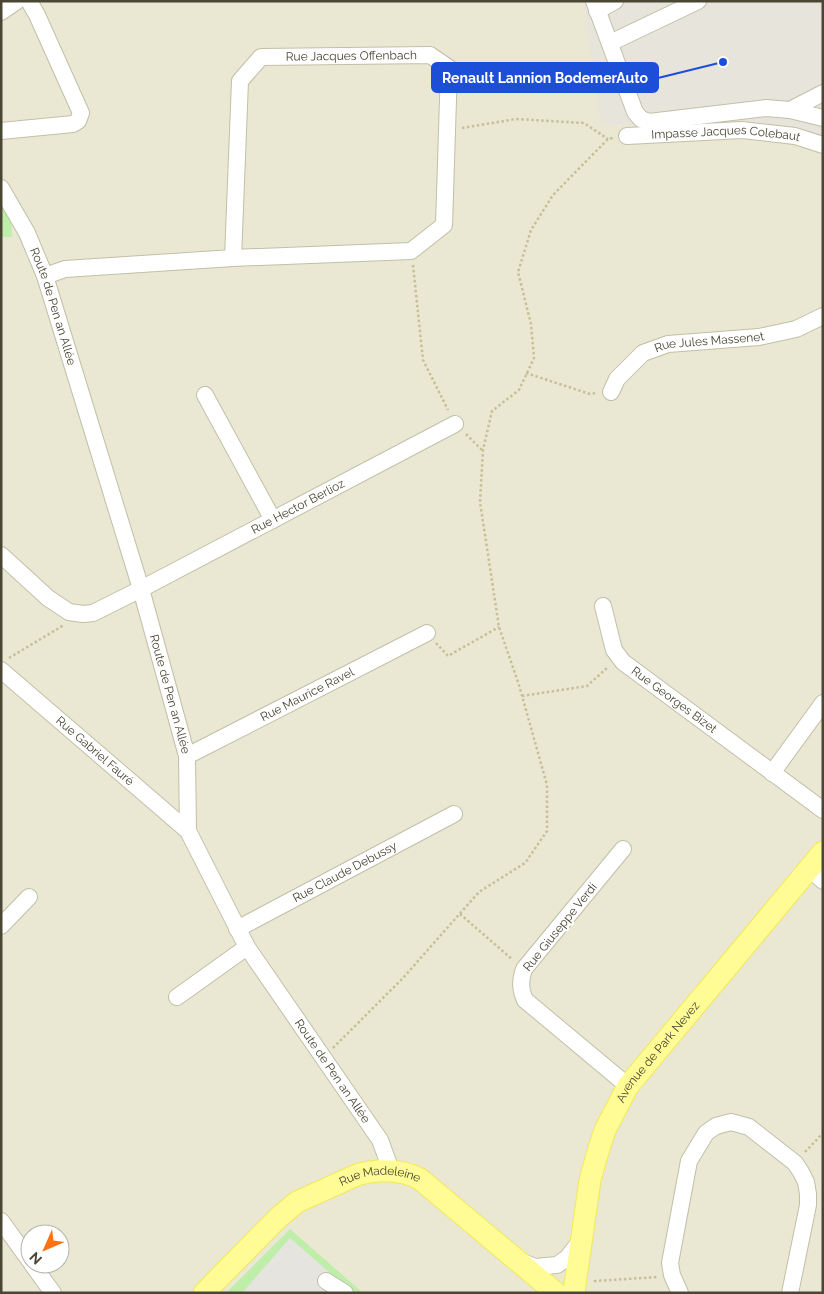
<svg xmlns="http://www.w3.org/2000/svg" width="824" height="1294" font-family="Raleway,sans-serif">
<rect width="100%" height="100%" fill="#f5f4e6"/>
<!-- residential -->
<path fill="#eae8d3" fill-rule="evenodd" d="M1,1H583L602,125H745L823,139V1293H1ZM30,1234H60V1264H30Z"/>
<!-- industrial -->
<path fill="#e7e5db" d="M583,1H823V139L745,125H601Z"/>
<!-- green -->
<path fill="#beeeaa" d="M1,204L11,218L12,237H1Z
M290,1229L363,1293H226Z"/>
<!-- parking -->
<path fill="#e5e4df" d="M290,1238L353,1293H242Z"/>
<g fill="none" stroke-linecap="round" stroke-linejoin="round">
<!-- minor casing -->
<g stroke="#c2bfa7" stroke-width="18">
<g id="minor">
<path d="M594,1L635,112L641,119L649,122L766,108L790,110L823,118"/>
<path d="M597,11L615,1"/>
<path d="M1,12L17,1"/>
<path d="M610,43L698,1"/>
<path d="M790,110L823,93"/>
<path d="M1,131L73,124L78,121L81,113L37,15L29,1"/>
<path id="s1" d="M627,136L742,130L795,136L823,145"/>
<path id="s2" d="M1,188L27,233L45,276L141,589L187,756L188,831L247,947L380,1140L391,1170"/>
<path id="s3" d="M45,276L65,269L233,258L240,81L261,57L430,55L449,68L444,225L411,251L233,258"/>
<path id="s4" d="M611,392L617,379L643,353L668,344L759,337L796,329L823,316"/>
<path d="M205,395L273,520"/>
<path id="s5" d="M1,555L48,598L69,612L83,614L93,613L141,589L455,424"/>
<path id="s6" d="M603,606L614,650L623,662L823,810"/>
<path id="s7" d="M1,670L188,831"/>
<path id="s8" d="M187,756L427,633"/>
<path d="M772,773L823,703"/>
<path d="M623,849L524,969C520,981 520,989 525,1000L628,1086"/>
<path d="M809,868L823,881"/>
<path d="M1,926L29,897"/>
<path id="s9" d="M237,929L454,814"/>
<path d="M177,997L247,947"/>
<path d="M1,1221L30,1261"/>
<path d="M520,1261L535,1267L557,1265L567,1258L582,1239"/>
<path d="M32,1264L53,1293"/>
<path d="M326,1281L345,1293"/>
<path d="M680,1293L672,1275L670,1263L689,1161L706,1133L716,1126L731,1122L749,1127L795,1163L801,1172L806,1182L808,1194V1205L790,1293"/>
</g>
</g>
<!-- major casing -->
<g stroke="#f1e957" stroke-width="23">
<g id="major">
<path id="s10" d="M574,1292L590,1180L597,1155L605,1130L628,1086L823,852"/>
<path id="s11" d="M204,1293L278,1218L297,1202L359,1174C380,1169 401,1169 420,1179L556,1293"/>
</g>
</g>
<!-- path -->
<path stroke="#c5c097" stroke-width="2.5" stroke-dasharray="2.5 2.5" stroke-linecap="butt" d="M462,128L516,119L584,123L608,139
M413,265L423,360L448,410
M526,373L590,394L597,393
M466,434L482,450
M436,643L448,656L499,627
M9,658L64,625
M522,696L587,686L608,667
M460,914L513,960
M333,1048L403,978L479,892L525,863L547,831V785L519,685L499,627L480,502L483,450L492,411L519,390L534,358L531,324L518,272L531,230L553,195L608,139L613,138
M805,1152L823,1133
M595,1280V1281L658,1277"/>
<!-- minor -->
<use href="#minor" stroke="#fff" stroke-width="16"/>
<!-- major -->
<use href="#major" stroke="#fffb95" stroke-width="21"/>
</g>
<g text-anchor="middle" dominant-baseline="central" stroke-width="4.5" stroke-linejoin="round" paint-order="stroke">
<!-- street labels -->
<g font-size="12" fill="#494634" stroke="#fff">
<text stroke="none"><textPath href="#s3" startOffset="489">Rue Jacques Offenbach</textPath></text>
<text stroke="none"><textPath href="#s1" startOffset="99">Impasse Jacques Colebaut</textPath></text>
<text stroke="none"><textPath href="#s2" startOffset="130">Route de Pen an Allée</textPath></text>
<text stroke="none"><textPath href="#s4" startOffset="119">Rue Jules Massenet</textPath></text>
<text stroke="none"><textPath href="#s5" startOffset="344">Rue Hector Berlioz</textPath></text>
<text stroke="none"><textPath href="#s2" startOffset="535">Route de Pen an Allée</textPath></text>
<text stroke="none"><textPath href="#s8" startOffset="135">Rue Maurice Ravel</textPath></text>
<text stroke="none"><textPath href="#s6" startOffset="124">Rue Georges Bizet</textPath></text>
<text stroke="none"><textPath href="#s7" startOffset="124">Rue Gabriel Fauré</textPath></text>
<text stroke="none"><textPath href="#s9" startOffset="122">Rue Claude Debussy</textPath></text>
<text transform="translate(560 927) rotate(-51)">Rue Giuseppe Verdi</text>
<text stroke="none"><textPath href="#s10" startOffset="260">Avenue de Park Nevez</textPath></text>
<text stroke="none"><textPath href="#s2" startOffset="955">Route de Pen an Allée</textPath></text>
<text stroke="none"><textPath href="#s11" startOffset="219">Rue Madeleine</textPath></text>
</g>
</g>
<!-- callouts -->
<path fill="none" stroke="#1d4ed8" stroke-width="2" d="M723 62L658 78"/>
<circle fill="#1d4ed8" stroke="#fff" stroke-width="2" cx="723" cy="62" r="5"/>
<rect fill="#1d4ed8" stroke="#1d4ed8" stroke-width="2" x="432" y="63" width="226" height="29" rx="5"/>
<g font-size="14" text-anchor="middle" font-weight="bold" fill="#fff">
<text x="545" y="83">Renault Lannion BodemerAuto</text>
</g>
<!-- border -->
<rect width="824" height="1294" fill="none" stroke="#494634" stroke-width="5"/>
<!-- north arrow -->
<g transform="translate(45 1249) rotate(225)"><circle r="24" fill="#ffffff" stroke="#b6b5ae"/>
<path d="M0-4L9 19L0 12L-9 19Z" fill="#ff7113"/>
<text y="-8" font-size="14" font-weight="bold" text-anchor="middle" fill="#494634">N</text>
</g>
</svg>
